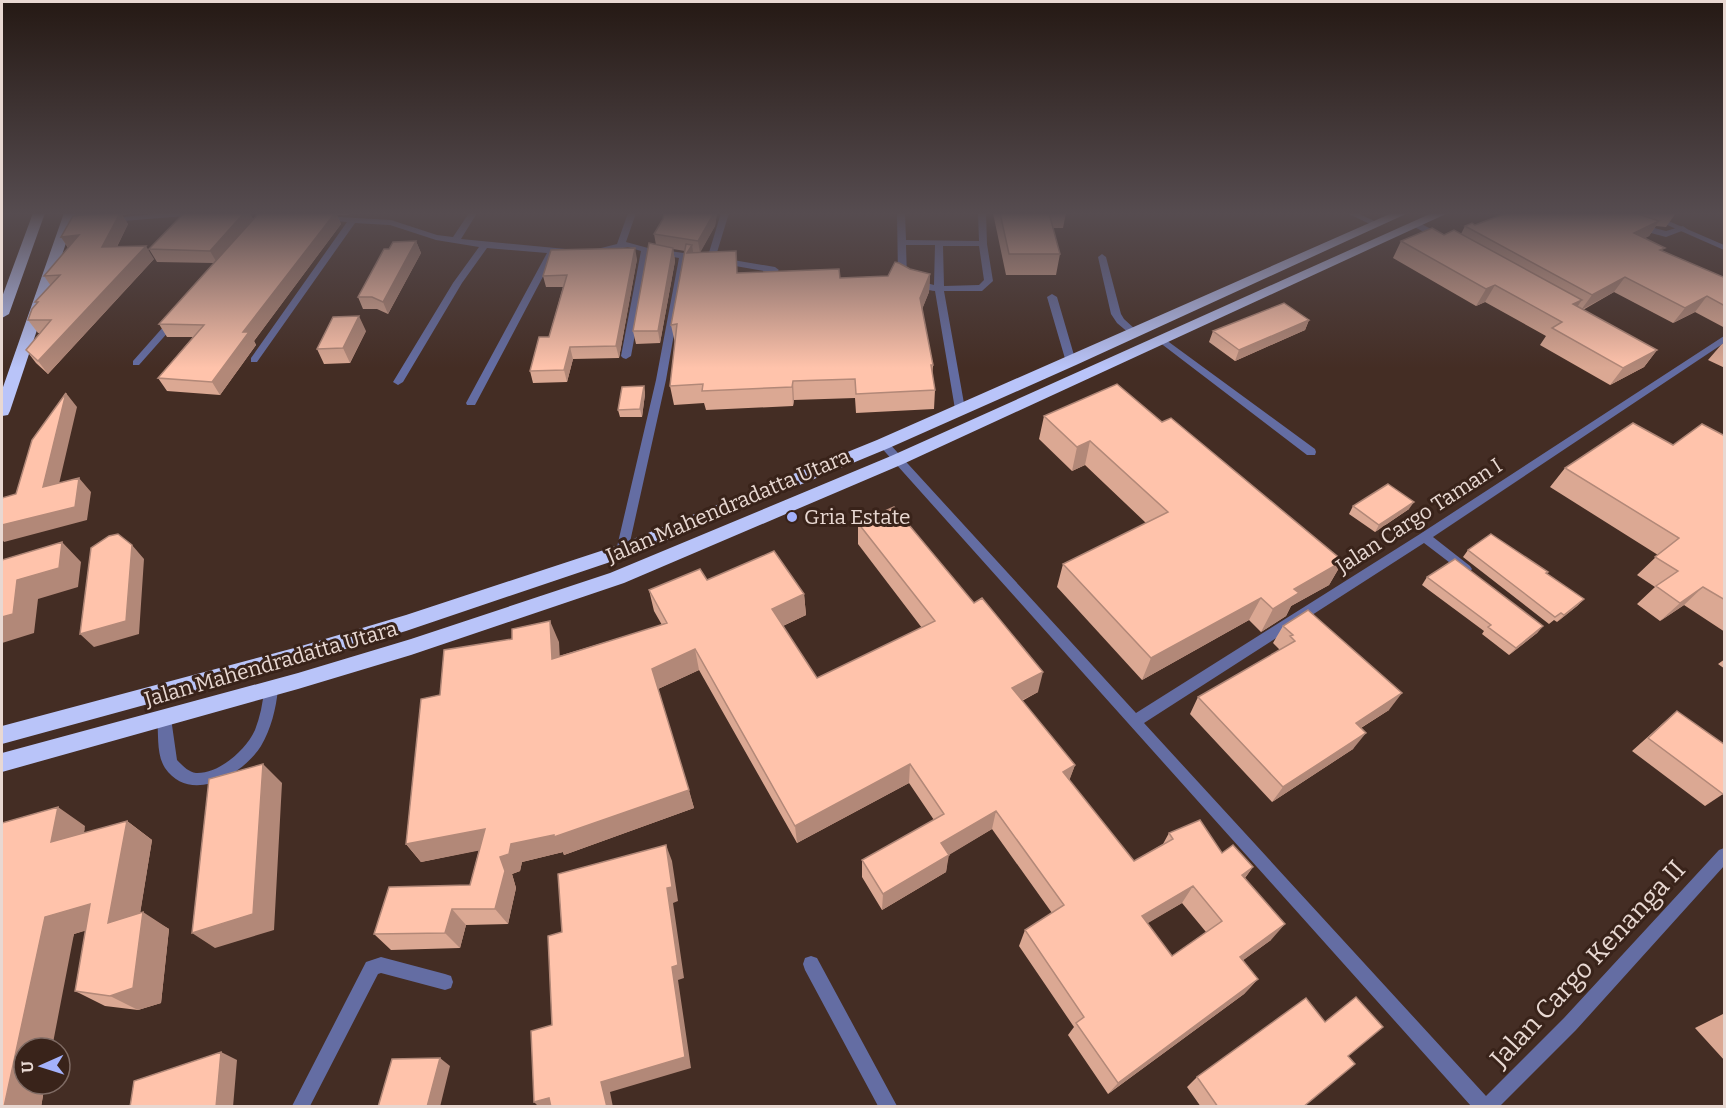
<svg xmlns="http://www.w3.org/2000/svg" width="1726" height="1108" font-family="Bitter,serif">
<rect width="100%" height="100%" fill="#442d24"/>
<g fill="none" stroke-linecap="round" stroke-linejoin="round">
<!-- lane -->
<path fill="#646da3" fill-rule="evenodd" d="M897,213H905L906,240L979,241L978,213H986L987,244L993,281L982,291H944L965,409L964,411H956L955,409L935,291C923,289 905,288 898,277ZM906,245H935L934,285L907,278ZM943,246H979L984,280L979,285L944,286Z
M1347,213H1357L1381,224L1374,226Z
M1416,221L1444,236L1445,238L1438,240L1413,226L1412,224Z
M1639,224L1666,231L1683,226L1687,229L1666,237L1636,229V225Z
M1102,254L1106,257L1121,314L1124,319L1136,330V334H1130L1117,323L1111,314L1098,257Z
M1052,294L1057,297L1076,362L1074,364L1071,365L1066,362L1047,297Z
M1162,337L1315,449L1316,452L1315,455H1307L1159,342V338Z
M271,683L276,685L278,689C276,709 271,729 261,746C243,775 190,805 165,768C156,754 159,734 157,718L159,714L164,712L169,714L171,718L177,760C182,765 188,772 196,773C219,774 246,750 255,730C260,717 263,703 264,689L266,685Z
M811,956L817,958L897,1106H878L805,970L803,964L805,958Z"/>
<!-- street -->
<path fill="#646da3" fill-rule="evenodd" d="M169,213H201L197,215L110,222L106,220L110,218Z
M469,213H477L461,239L566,249L570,252L566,255L555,254L475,405H467L466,403L547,253L487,248L462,283L403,382L398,385L393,382L453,283L479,247L436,240L390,225L355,223L257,362H251V358L347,222L325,220H322V216L391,220L437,235L453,237Z
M628,213H636L626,242L648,248L698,255L702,258L698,261L687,259L666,380L628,551L622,556L616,551L656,380L679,258L650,253L631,356L626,359L623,358L621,356L641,251L628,247L589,255L585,252L617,244Z
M721,213H729L715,259L711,262L707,259Z
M1640,213H1650L1724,245V250Z
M721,258L775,267L779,270L775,273L718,263L717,261Z
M175,316L178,317V321L139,365H133V361L172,317Z
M1724,336V343L1433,537L1470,566L1472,569L1470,572H1462L1424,543L1144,723L1486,1096L1564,1018L1719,850L1724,848V866L1576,1030L1500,1106H1471L878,444L879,441H887L1136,713L1420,534Z
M381,957L445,974L451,976L453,982L451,988L445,990L381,973L378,974L310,1106H292L366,962Z"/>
<!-- highway -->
<path fill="#b9c4f9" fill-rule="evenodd" d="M33,213H45L9,314L2,318V297Z
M64,213H76L10,411L8,415L2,416V390Z
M1392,213H1408L1076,365L889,448L628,556L406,631L298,663L2,744V726L298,647L406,615L616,546L877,440Z
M1432,213H1448L903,464L624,583L411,655L298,689L2,772V753L298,673L411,639L610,573L891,456Z"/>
</g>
<!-- wall -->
<path fill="#dba893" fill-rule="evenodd" d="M76,213H134L122,215L128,224L117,247L154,259L48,374L36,363L26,350L40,333H38L28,320L37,304L35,302L51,286L44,276L68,248L61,237L78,216Z
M184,213H250L253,219L259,213H350L348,215H337L341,224L254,341L256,345L220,395L167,391L158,378L193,337H167L159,324L214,263L157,262L149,249Z
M664,213H717L715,226L700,252L738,273L840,278L888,276L910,269L930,274L929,292L922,309L933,365L932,376L935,390L934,409L856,413L855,398L794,400L793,406L706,410L704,403L674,405L670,386L675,343L671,325L685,251L673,249L675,261L660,343L636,344L633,331L656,245L654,234L663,219Z
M993,213H1066L1063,228H1053L1060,254L1056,275H1006Z
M1504,213H1676L1666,227L1656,226L1649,236L1645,238L1663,251L1723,277L1725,276V328L1695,312L1673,323L1614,292L1583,310L1657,350L1644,367L1610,385L1540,345L1546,336L1485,302L1476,306L1393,258L1401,241L1444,235L1461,234L1465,226L1475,225L1505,213Z
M416,241L421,253L388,314L377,309H363L358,297L389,249Z
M637,259L619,358L573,359L567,382L533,383L530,371L549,337L563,287H546L543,276Z
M1309,320L1305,330L1235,361L1209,342L1213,331Z
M366,331L350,363L324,364L317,349Z
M1725,342V368L1708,360L1721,345Z
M644,386L645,394L642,417H620L618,410Z
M1044,416L1162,422L1343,561L1329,585L1291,606L1286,616L1261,632L1249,620L1142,680L1057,587L1063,564L1146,523L1085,465L1072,471L1039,439Z
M1725,436V632L1684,605L1660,621L1637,604L1655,587L1637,575L1658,555L1550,487L1565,468L1673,445Z
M1353,506L1409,509L1375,532L1349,514Z
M858,523L1038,692L1022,701L1075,765L1069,780L1134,861L1163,844L1169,833L1222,853L1253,867L1245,878L1271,940L1243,960L1258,979L1244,994L1108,1094L1068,1035L1074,1027L1019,946L1025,930L1052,913L992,829L948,855L946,872L882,910L862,877V860L934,820L909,783L797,843L699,670L658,689L694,808L564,855L563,852L522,862L520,871L512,874L516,888L508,924L466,925L460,948L391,950L374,934L470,885L479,850L421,862L406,844L440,695L559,642V656L662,625L654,611L649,590L707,580L804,594L806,615L783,626L817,678L922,628L858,544ZM1182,903L1206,932L1172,956L1147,923Z
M1468,550L1547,574L1584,599L1577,606L1557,622L1554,620L1549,624L1463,557Z
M1427,577L1543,626L1537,633L1509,655L1482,634L1484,631L1422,585Z
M1283,626L1389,710L1361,728L1353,749L1272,802L1190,714L1198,697L1280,650L1273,643Z
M1725,659V669L1718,664Z
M1677,711L1723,794L1705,806L1632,751L1661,725Z
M127,821L152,840L140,913L169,929L161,1003L138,1010L105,1006L75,991L86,930L74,934L24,1084H45L41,1107H2L85,826L84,833Z
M1725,1013V1061L1695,1028Z
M1348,1056L1303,1107H1201L1187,1087L1197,1077Z"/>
<!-- shaded-wall -->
<path fill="#b28878" d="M120,213H121L128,224L110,260L102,247Z
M244,213H250L254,221L217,263L210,251Z
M335,213H336L341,224L254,341L256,345L220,395L212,382L243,332Z
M714,213H717L715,226L700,253L698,241Z
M1659,221L1649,236L1624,248L1634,233Z
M79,235L70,250L61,237Z
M416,241L421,253L388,314L383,302Z
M692,245L695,263L687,253Z
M146,246L154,259L48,374L38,361Z
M635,248L637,259L619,358L616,346Z
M673,248L675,261L660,343L658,331Z
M930,274L929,292L919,317L920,298Z
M1625,277L1614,292L1581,310L1592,295Z
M1495,285L1485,302L1476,306L1486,289Z
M1707,296L1695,312L1673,323L1685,308Z
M1582,300L1570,317L1573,304Z
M359,316L366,331L350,363L343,348Z
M1309,320L1305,330L1235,361L1239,350Z
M570,347L573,359L567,382L564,370Z
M1657,350L1644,367L1610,385L1623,368Z
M793,381L794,400L793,406L792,387Z
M644,386L645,394L642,417L640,409Z
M66,393L77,407L55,501L43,487Z
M1090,441L1085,465L1072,471L1077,447Z
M79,478L91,492L87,520L4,542L2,539V525Z
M1414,502L1409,509L1375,532L1379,525Z
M62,542L81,562L78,587L38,599L34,633L2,643V617L17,580Z
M132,545L144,559L139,634L94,647L80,634Z
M1343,561L1329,585L1291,606L1286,616L1261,632L1273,609L1294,589Z
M1703,587L1684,605L1660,621L1680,603Z
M804,594L806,615L774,630L772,609Z
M1261,598L1249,620L1142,680L1151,658Z
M1584,599L1577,606L1557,622L1564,615Z
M550,621L559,642L561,679L552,659Z
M1543,626L1537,633L1509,655L1516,648Z
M695,649L699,670L658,689L652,669Z
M1043,672L1038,692L1007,708L1012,688Z
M1402,693L1389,710L1343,739L1356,723Z
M1366,733L1353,749L1272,802L1283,787Z
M263,764L282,783L274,930L215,948L192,933Z
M910,764L909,783L797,843L795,826Z
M1075,765L1068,784L1063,772Z
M689,790L694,808L564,855L563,852L522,862L520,871L512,874L516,888L508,924L495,909L500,857L511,844Z
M58,807L85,826L78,860L51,842Z
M996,811L992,829L939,861L941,843Z
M127,821L152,840L136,939L109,924L74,934L52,1048H24V1084H45L41,1107H4L45,917Z
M485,829L497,847L421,862L406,844Z
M666,845L672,861L678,901L673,903L684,978L678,980L691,1068L610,1092L613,1107H607L601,1082L672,967L667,888Z
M949,855L946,872L882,910L883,894Z
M1253,867L1240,884L1242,875Z
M1193,886L1182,903L1133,932L1142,916Z
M452,909L466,925L460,948L445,933Z
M143,912L169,929L161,1003L138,1010L110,996Z
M1285,924L1271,940L1227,972L1240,957Z
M1258,979L1244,994L1108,1094L1118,1083Z
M221,1052L237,1060L233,1107H216Z
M440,1058L450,1066L440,1107H427Z
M549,1098L559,1107H539L534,1102Z"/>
<!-- building -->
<path fill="#ffc3ab" stroke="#b28878" stroke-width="1.5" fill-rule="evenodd" d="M106,213H120L102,247L146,246L38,361L26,350L51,320H28L32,309L38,302H35L60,275L44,276L79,235L61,237L73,216Z
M184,213H244L210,251L149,249Z
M259,213H335L243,332H249L212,382L158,378L204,325L159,324Z
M664,213H714L698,241L654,234L663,219Z
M1000,213H1049L1060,254H1009Z
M1507,213H1635L1659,221L1634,233L1665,248L1660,250L1723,277L1725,276V306L1707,296L1685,308L1625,277L1592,295L1465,226L1472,223L1475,225Z
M1432,228L1444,235L1454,230L1582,300L1573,304L1657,350L1623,368L1552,328L1562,322L1495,285L1486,289L1401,241Z
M416,241L383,302L372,297H358L384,249H389L393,242Z
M649,243L673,248L658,331H633Z
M686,244L692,245L687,253L736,251L737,273L839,269L840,278L888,276L895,262L899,263L910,269L930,274L920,298L933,365H931L935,390L856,394L855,379L793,381L792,387L702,391L703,384L670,386L677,324L671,325Z
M635,248L616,346L570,347L564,370L530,371L539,337H549L567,275L543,276L551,250Z
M1284,303L1309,320L1239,350L1213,331Z
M359,316L343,348L317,349L333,317Z
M1117,384L1162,422L1171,418L1343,561L1294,589L1299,593L1273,609L1261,598L1151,658L1063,564L1168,512L1090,441L1077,447L1044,416Z
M644,386L640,409L618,410L622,387Z
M66,393L43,487L79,478L75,507L2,525V498L16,494L32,440Z
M1633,423L1673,445L1702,424L1725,436V600L1703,587L1680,603L1656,586L1678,571L1655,557L1679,538L1565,468Z
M1388,484L1414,502L1379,525L1353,506Z
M894,507L974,603L982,598L1043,672L1012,688L1075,765L1063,772L1134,861L1173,839L1169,833L1200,820L1222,853L1233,845L1253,867L1242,875L1285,924L1240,957L1258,979L1118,1083L1076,1023L1084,1017L1025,930L1064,905L996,811L941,843L949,855L883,894L862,860L944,814L910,764L795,826L695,649L652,669L689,790L554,837V835L511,844L509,854L500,857L505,871L495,909H452L445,933L374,934L389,887L470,885L485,829L406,844L421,699L440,695L444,650L512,639V629L550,621L552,659L667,623L649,590L700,569L707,580L774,551L804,594L772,609L817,678L935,621L858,523ZM1193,886L1222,921L1172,956L1142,916Z
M118,534L132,545L126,621L80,634L91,548L109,536Z
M1491,534L1548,572L1546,573L1584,599L1564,615L1561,613L1555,617L1468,550Z
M62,542L59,568L17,580L13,614L2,617V560Z
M1455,559L1543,626L1516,648L1488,627L1491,625L1427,577Z
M1308,610L1402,693L1356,723L1366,733L1283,787L1198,697L1295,641L1290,636L1293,635L1283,626Z
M1677,711L1725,745V792L1723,794L1648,738Z
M263,764L253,914L192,933L209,779Z
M58,807L51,842L127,821L108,923L143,912L133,988L110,996L75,991L90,904L45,917L4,1107H2V823Z
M666,845L672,887L667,888L678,965L672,967L685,1057L601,1082L607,1107H551L549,1098L534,1102L531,1031L552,1025L548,936L562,932L558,874Z
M1356,997L1383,1027L1348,1056L1355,1064L1303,1107H1218L1197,1077L1306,998L1325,1022Z
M221,1052L216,1107H130L134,1081Z
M440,1058L427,1107H378L392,1059Z"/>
<!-- sky -->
<linearGradient id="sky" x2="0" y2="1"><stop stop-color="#251914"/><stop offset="0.58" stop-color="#564c50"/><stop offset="1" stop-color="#564c50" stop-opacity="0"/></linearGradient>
<rect width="1726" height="368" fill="url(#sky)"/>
<!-- markers -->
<circle fill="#a4b2fc" stroke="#39231a" stroke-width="2" cx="792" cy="517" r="6"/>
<g text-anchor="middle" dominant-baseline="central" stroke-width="6" stroke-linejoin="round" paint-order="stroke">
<!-- street labels -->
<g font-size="21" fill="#e8d8d2" stroke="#39231a">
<text transform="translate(728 506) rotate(-23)">Jalan Mahendradatta Utara</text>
<text transform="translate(1419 516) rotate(-33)">Jalan Cargo Taman I</text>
<text transform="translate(271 664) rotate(-16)">Jalan Mahendradatta Utara</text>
</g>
<!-- poi labels -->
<g font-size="21" fill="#e8d8d2" stroke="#39231a" text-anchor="start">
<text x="804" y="517">Gria Estate</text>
</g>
<!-- near-street labels -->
<g font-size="26" fill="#e8d8d2" stroke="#39231a">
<text transform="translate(1588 964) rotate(-47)">Jalan Cargo Kenanga II</text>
</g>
</g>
<!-- border -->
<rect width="1726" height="1108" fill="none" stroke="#e8d8d2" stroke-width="6"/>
<!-- north arrow -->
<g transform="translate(42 1066) rotate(267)"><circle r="28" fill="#39231a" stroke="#7f6b64" stroke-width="1.5"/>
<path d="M0-4.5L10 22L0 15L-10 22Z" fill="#a4b2fc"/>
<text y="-9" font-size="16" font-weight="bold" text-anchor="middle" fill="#e8d8d2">U</text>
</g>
</svg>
